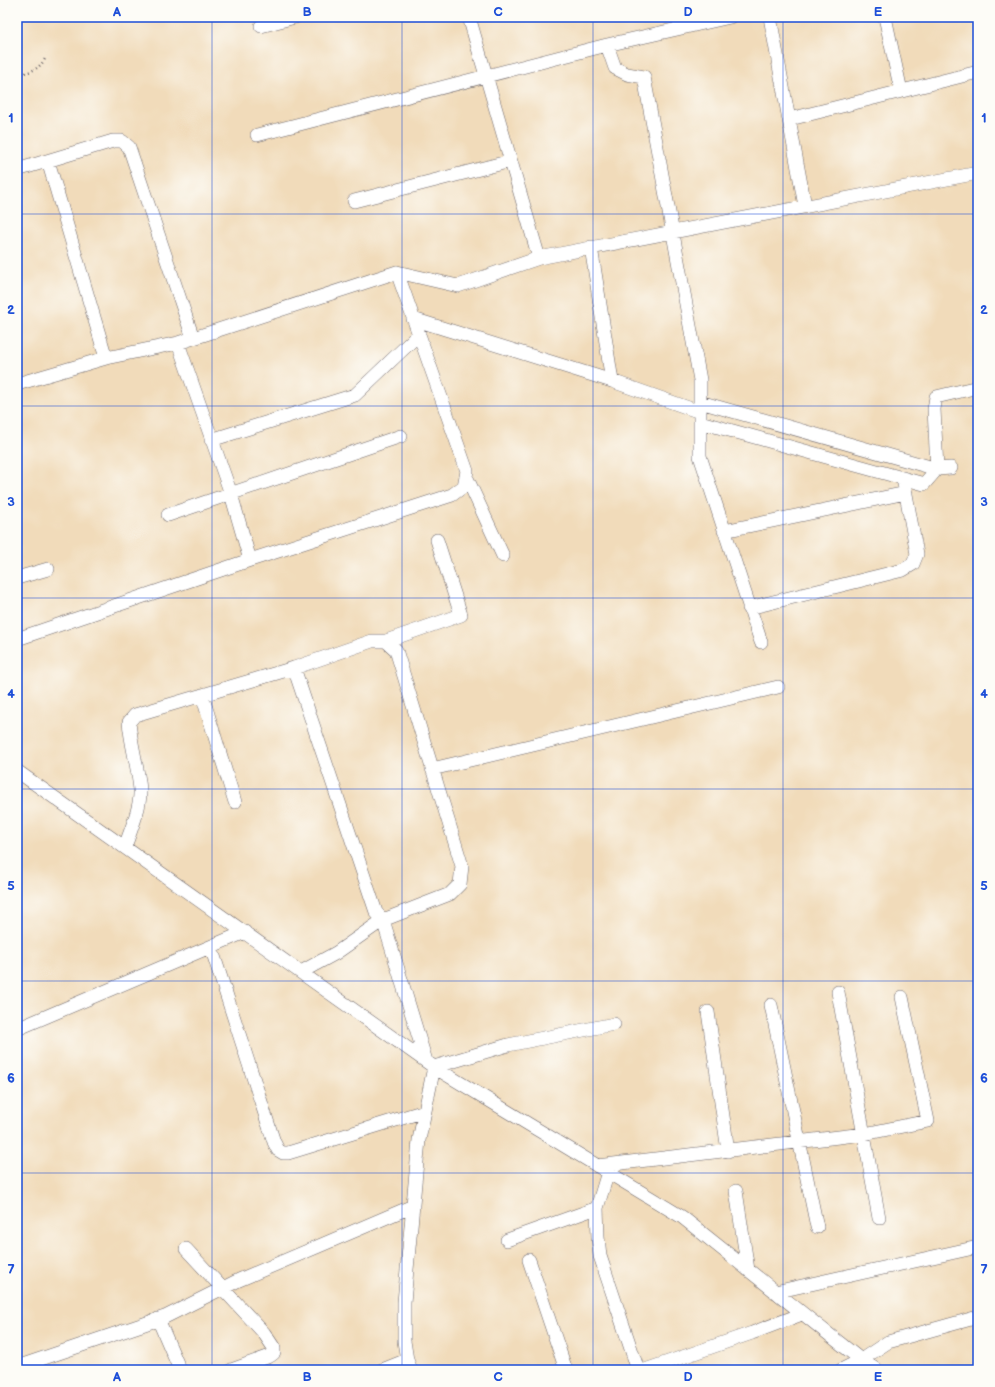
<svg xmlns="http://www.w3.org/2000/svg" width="995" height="1387" font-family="'Balsamiq Sans',sans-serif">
<rect width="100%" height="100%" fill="#fdfcf7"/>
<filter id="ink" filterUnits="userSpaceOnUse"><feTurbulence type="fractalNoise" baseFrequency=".025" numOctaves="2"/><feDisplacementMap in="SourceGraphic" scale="8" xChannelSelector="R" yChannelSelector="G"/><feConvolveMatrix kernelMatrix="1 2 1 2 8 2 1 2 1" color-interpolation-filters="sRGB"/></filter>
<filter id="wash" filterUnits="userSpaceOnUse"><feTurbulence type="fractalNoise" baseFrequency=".012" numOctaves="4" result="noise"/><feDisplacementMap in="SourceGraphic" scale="16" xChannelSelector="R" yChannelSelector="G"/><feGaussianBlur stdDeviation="0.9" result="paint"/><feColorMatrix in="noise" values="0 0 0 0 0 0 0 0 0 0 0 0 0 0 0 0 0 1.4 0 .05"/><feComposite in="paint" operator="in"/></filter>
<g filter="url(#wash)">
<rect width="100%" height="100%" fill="#f1dbba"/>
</g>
<g filter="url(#ink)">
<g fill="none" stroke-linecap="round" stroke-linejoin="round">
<!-- minor casing -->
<g stroke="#6a6367" stroke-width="14">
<path id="minor" d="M469,17L539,258L978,173
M770,17L805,206
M885,17L901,91
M261,26L295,17
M607,45L615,68L627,74L644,77L700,380V456L761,642
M790,119L978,72
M257,135L607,45L730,17
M48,161L106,358
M17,170L113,141H122L129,147L193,338
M354,201L511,161
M591,247L612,381L700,412
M413,319L612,381
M178,343L231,494L250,560
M17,384L106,358L178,343L397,272L458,286L539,258
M700,402L937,469L934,409L936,397L978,387
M700,422L924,484L937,469L951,468
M211,440L355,395L419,334
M466,476L503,556
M168,515L401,436
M724,531L906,493
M17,578L48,569
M749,608L903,570L913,564L917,554L903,478
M17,639L250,560L452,495L464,486L467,471L397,272
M386,641L461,615L437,540
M294,668L376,912L383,920L426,1061
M202,695L235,802
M432,769L778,687
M17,771L434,1067L419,1140L404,1302V1341L407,1360L411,1370
M125,847C130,831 141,808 140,790C138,767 131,745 129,722L135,715L294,668L372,641H386L396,650L462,866L460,884L450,894L383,920L336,953L301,972
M211,947L274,1142L278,1150L283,1153H288L425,1111
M838,992L879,1218
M771,1005L817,1227
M708,1012L728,1151
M614,1024L508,1045L434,1067L682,1217L861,1360L877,1370
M17,1029L245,932
M597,1166L864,1134L928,1121L902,997
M608,1172L597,1208L598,1237L600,1256L638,1370
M736,1191L748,1270
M507,1240L597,1208
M186,1249L264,1333L274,1348V1353L270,1356L231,1370
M529,1260L566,1370
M775,1292L978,1247
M158,1319L180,1370
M17,1367L165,1317L239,1280L413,1206
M382,1370L407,1360
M645,1370L752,1333L802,1314
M841,1370L861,1360L888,1342L978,1317"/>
</g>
<!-- path -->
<path stroke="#6a6367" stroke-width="2.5" stroke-dasharray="1 3" stroke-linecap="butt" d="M17,74C30,73 40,69 46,57"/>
<!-- minor -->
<use href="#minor" stroke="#fff" stroke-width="13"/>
</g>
</g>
<!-- grid -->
<path fill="none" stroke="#1d4ed8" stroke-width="1" stroke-opacity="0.55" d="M212,17V1370M402,17V1370M593,17V1370M783,17V1370M17,214H978M17,406H978M17,598H978M17,789H978M17,981H978M17,1173H978"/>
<!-- margin -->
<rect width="995" height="1387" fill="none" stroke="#fdfcf7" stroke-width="44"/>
<rect x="22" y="22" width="951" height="1343" fill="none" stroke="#1d4ed8" stroke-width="1.5"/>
<g font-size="13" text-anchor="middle" font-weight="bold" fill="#1d4ed8">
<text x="117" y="16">A</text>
<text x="307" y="16">B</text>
<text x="498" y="16">C</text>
<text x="688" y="16">D</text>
<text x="878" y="16">E</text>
<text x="11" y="122">1</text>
<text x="984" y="122">1</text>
<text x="11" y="314">2</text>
<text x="984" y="314">2</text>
<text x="11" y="506">3</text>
<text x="984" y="506">3</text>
<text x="11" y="698">4</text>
<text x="984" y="698">4</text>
<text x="11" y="890">5</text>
<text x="984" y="890">5</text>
<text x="11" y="1082">6</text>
<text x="984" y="1082">6</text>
<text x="11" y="1274">7</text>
<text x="984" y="1274">7</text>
<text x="117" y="1381">A</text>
<text x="307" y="1381">B</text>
<text x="498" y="1381">C</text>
<text x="688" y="1381">D</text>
<text x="878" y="1381">E</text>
</g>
</svg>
